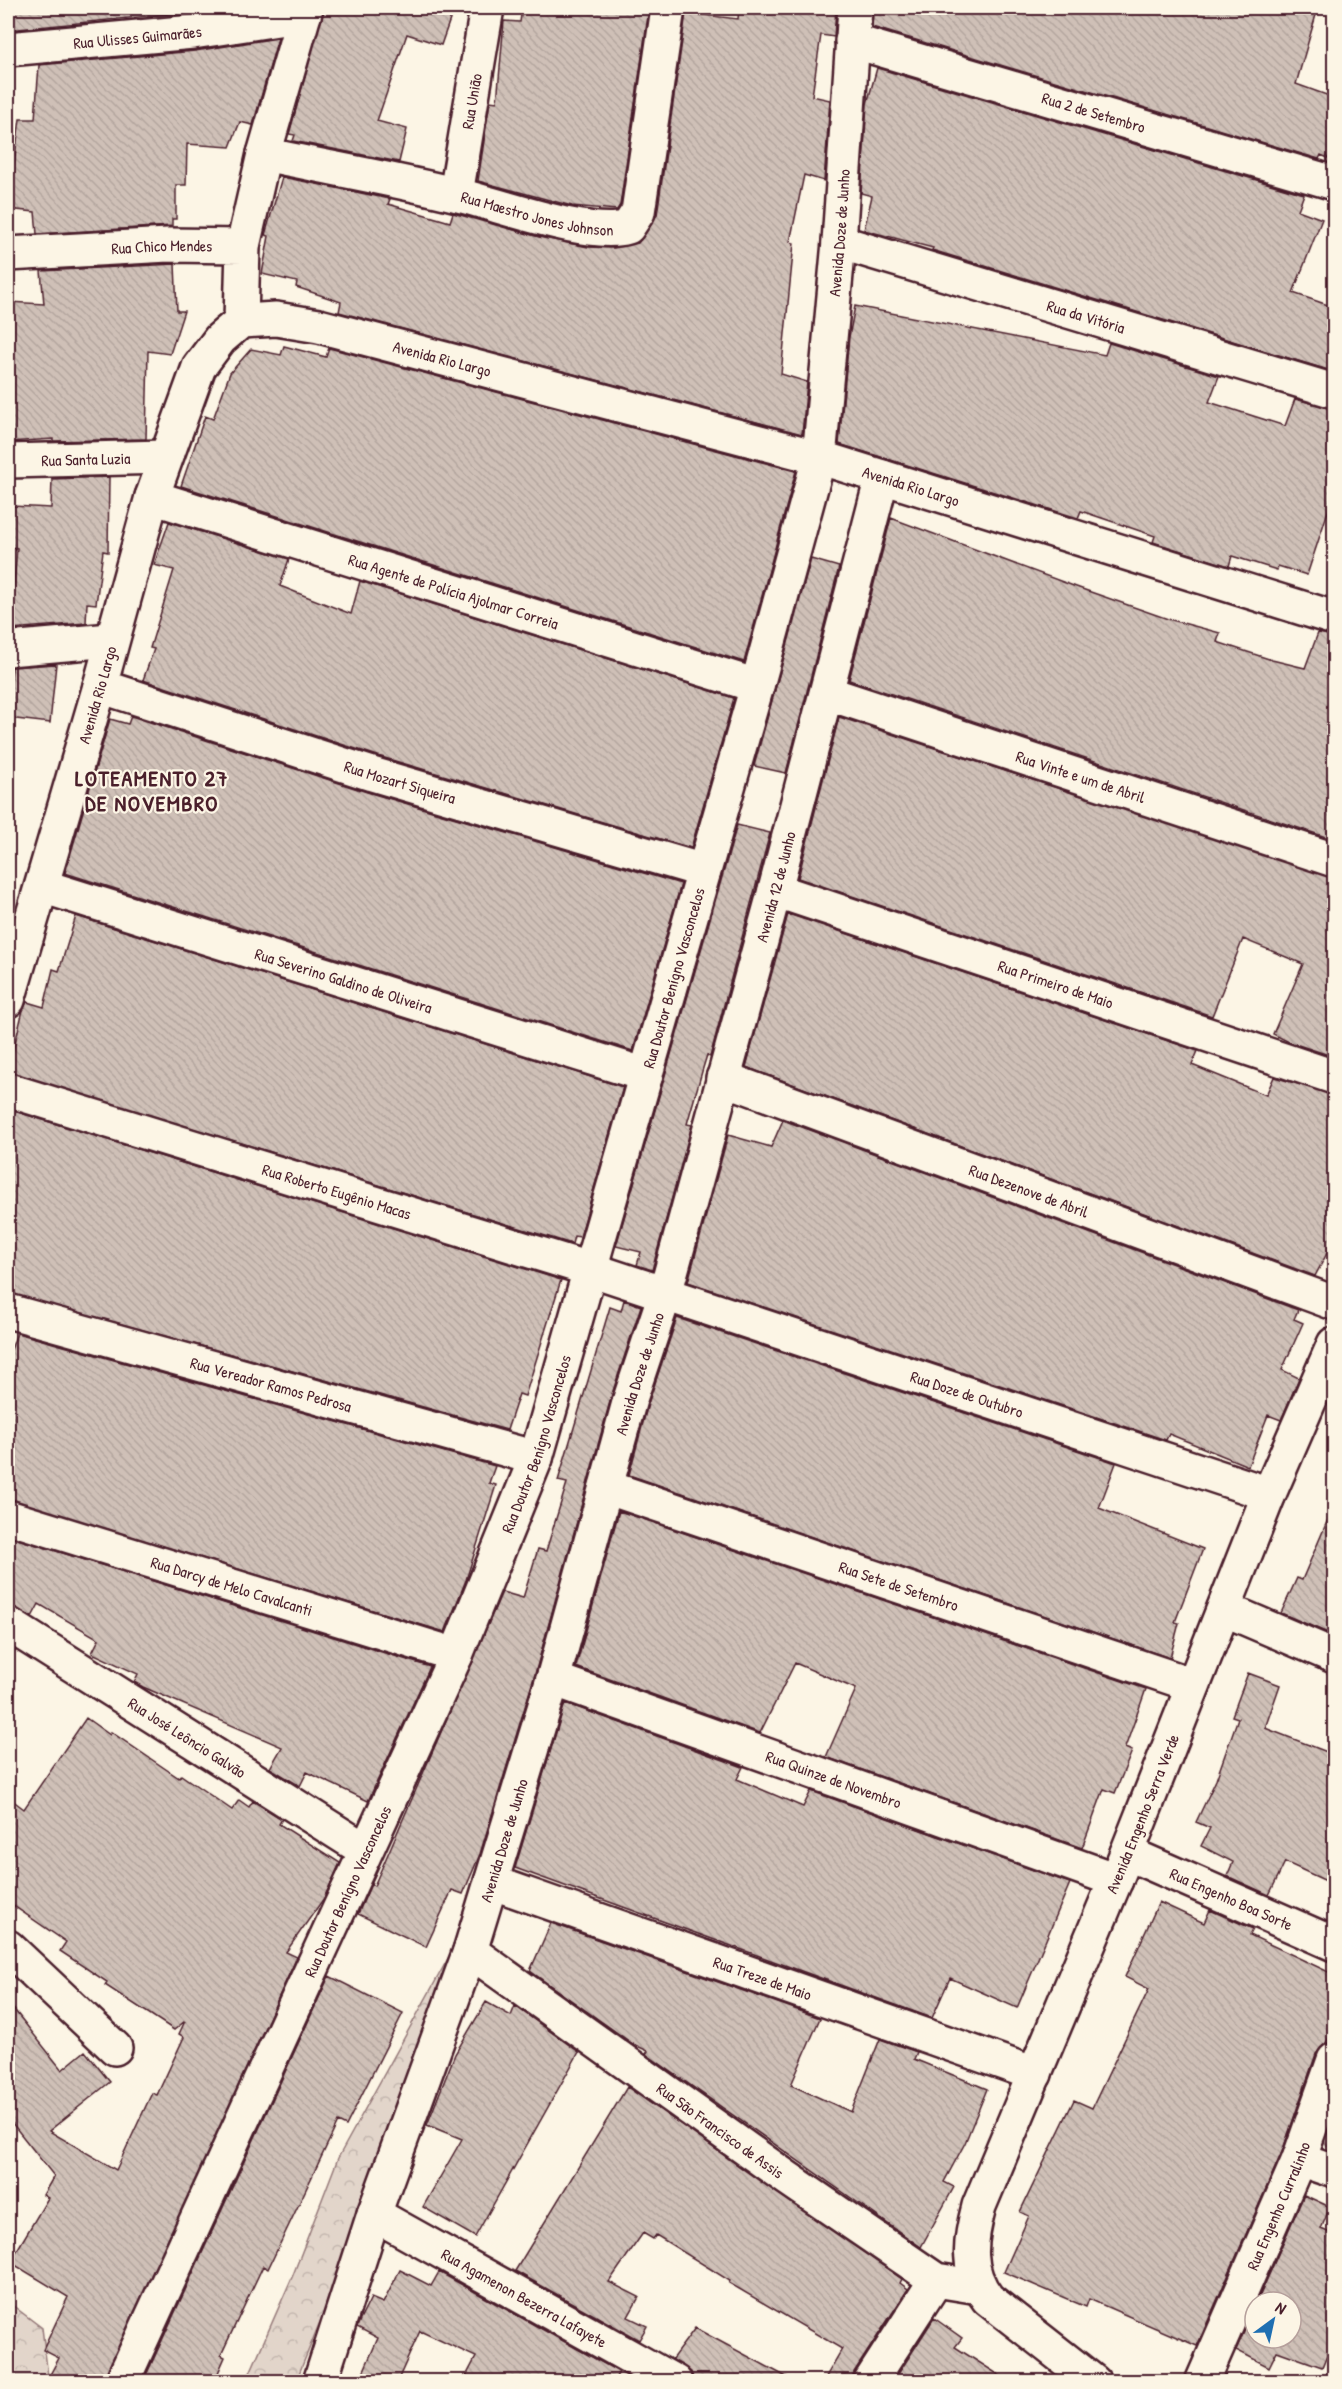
<svg xmlns="http://www.w3.org/2000/svg" width="1342" height="2389" font-family="'Patrick Hand',sans-serif">
<defs>
<pattern id="forest-crowns" width="20" height="18" patternUnits="userSpaceOnUse" patternTransform="scale(1.5)"><rect width="20" height="18" fill="#e2d5ca"/><path d="M2 6a3 3 0 1 1 6 0M12 15a3 3 0 1 1 6 0" fill="none" stroke="#c3b6ae"/></pattern>
<pattern id="park-tufts" width="24" height="20" patternUnits="userSpaceOnUse" patternTransform="scale(1.5)"><rect width="24" height="20" fill="#e2d5ca"/><path d="M3 7l-1-3M5 7V3M7 7l1-3M15 17l-1-3M17 17v-4M19 17l1-3" fill="none" stroke="#c3b6ae"/></pattern>
<pattern id="building-back-hatch" width="6" height="6" patternUnits="userSpaceOnUse" patternTransform="scale(1.5)"><rect width="6" height="6" fill="#cfc0b7"/><path d="M-1 5l2 2M0 0l6 6M5-1l2 2" fill="none" stroke="#b3a59e"/></pattern>
</defs>
<rect width="100%" height="100%" fill="#fcf5e5"/>
<filter id="ink" filterUnits="userSpaceOnUse"><feTurbulence type="fractalNoise" baseFrequency=".0167" numOctaves="2"/><feDisplacementMap in="SourceGraphic" scale="12" xChannelSelector="R" yChannelSelector="G"/><feConvolveMatrix kernelMatrix="1 2 1 2 8 2 1 2 1" color-interpolation-filters="sRGB"/></filter>
<g filter="url(#ink)">
<!-- forest -->
<path fill="url(#forest-crowns)" stroke="#967a7a" stroke-width="1.5" d="M462,1933L388,2154L296,2381L246,2382L293,2275L338,2158Z
M8,2302L42,2328L48,2376L43,2381H8Z"/>
<!-- park -->
<path fill="url(#park-tufts)" stroke="#967a7a" stroke-width="1.5" d="M1334,2095V2157L1322,2137Z"/>
<!-- building -->
<path fill="url(#building-back-hatch)" stroke="#4a1f2b" stroke-width="1.5" d="M8,8H229L8,30Z
M324,8H454L441,45L407,34L377,121L407,129L399,162L293,141L295,135L289,134Z
M522,8L649,9L620,205L617,210L572,206L478,181L490,101L497,102L504,21L520,22Z
M739,8H836L834,37L821,35L812,96L830,100L824,181L804,175L790,242L794,243L781,374L807,382L802,434L339,312L341,302L296,287L297,282L262,274L269,236L265,235L282,177L390,199L388,204L450,222L453,213L539,237L588,247L614,248L638,243L657,215L686,13L738,19Z
M873,8H1318L1296,84L1335,98V161L1321,155L1319,159L872,27Z
M278,38L253,125L240,122L230,147L187,144L186,185H176V219H172V226L37,234L35,212L8,209L20,119H35L39,65L195,51Z
M877,68L1304,194L1298,210L1322,219L1293,293L1328,305L1330,300L1335,301V372L932,250L933,248L864,230L872,196L861,193L867,104Z
M175,264L177,311H184L170,354L148,351L146,439L53,441V439L8,442V302L44,304L41,271Z
M855,306L1105,355L1109,343L1219,376L1209,402L1285,426L1295,399L1335,409V490L1307,575L1278,566L1277,570L1232,556L1229,566L1153,542L1155,536L1081,511L1078,518L839,444L849,337Z
M284,346L326,357L329,348L796,471L744,662L181,486L205,416L213,419L230,373L251,349L281,355Z
M109,477L108,552L103,551L96,604L87,603L86,623L10,629L17,548L8,547L12,506L51,508L52,479Z
M891,518L1079,588L1168,619L1220,633L1217,642L1272,660L1305,668L1318,633L1335,636V840L849,680Z
M169,522L289,559L280,586L351,614L360,581L734,698L691,848L378,756L143,680L154,649L150,648L174,570L154,565Z
M811,559L839,567L786,773L754,766Z
M56,664L50,723L8,718L12,667Z
M131,716L367,792L681,884L633,1051L65,873L110,719L128,724Z
M839,717L1335,878V1057L1289,1042L1273,1034L1303,964L1243,939L1212,1016L798,878Z
M737,825L770,833L710,1057L707,1055L703,1068L687,1124L692,1125L652,1270L637,1265L641,1252L616,1246Z
M788,914L1198,1051L1192,1065L1266,1095L1274,1077L1335,1095V1238L1315,1276L746,1067Z
M76,916L623,1087L580,1237L574,1236L572,1244L8,1072L23,1010L27,1002L44,1007L53,969L59,971Z
M8,1109L561,1280L525,1396L519,1394L507,1430L8,1293Z
M783,1120L1298,1310L1294,1319L1303,1323L1282,1370L1299,1378L1281,1420L1268,1415L1248,1466L1169,1434L1166,1440L688,1282L728,1135L771,1147Z
M624,1300L641,1306L612,1394L535,1674L480,1854L463,1894L452,1890L426,1947L358,1914L371,1884L374,1886L502,1592L523,1598L538,1549L546,1551L567,1483L558,1481L610,1307L621,1311Z
M677,1318L1116,1463L1099,1508L1203,1549L1175,1622L1179,1623L1170,1658L629,1475L648,1404Z
M17,1333L495,1466L489,1483L496,1485L466,1580L445,1632L8,1499V1358Z
M1335,1503V1636L1281,1613L1297,1578L1302,1580Z
M619,1511L1146,1689L1125,1748L1132,1751L1115,1793L1104,1789L1082,1848L826,1757L856,1689L795,1663L760,1733L576,1667Z
M8,1536L430,1667L368,1801L307,1772L300,1786L270,1768L282,1747L143,1687L134,1682L138,1674L92,1653L99,1639L39,1604L32,1617L8,1605Z
M1248,1673L1280,1685L1265,1728L1335,1755V1885L1285,1862L1269,1895L1227,1876L1233,1862L1201,1846L1210,1828L1196,1822L1216,1780L1238,1718L1232,1716Z
M565,1703L743,1767L737,1779L803,1807L811,1791L1070,1883L1017,2008L950,1978L932,2018L515,1868Z
M86,1718L110,1735L111,1732L179,1778L181,1775L232,1810L239,1800L249,1807L253,1801L282,1819L279,1824L340,1863L324,1898L286,1952L297,1957L104,2382H46L59,2358L43,2350L68,2297L10,2262L48,2198L43,2195L54,2176L8,2118V2002L62,2070L85,2051L110,2082L49,2131L116,2170L152,2093L157,2095L184,2037L179,2034L185,2021L174,2030L105,1985L107,1982L60,1951L66,1942L8,1902V1797L24,1809Z
M1159,1902L1204,1923L1210,1910L1253,1929L1250,1935L1335,1975V2026L1326,2043L1316,2054L1282,2152L1197,2346L1089,2299L1086,2307L1004,2272L1029,2216L1020,2212L1074,2100L1092,2108L1149,1989L1125,1977Z
M551,1923L820,2018L791,2085L851,2112L880,2039L917,2052L914,2059L987,2089L965,2143L944,2182L954,2187L921,2247L646,2054L648,2051L633,2044L530,1971Z
M329,1976L403,2013L346,2126L338,2122L268,2269L263,2266L221,2355L225,2357L214,2382H143Z
M486,2002L511,2016L515,2006L579,2052L475,2237L423,2207L462,2139L427,2125L455,2054Z
M627,2087L902,2279L900,2283L908,2289L854,2372L851,2382H823L842,2349L729,2283L730,2281L656,2235L653,2239L643,2233L609,2282L639,2297L628,2317L647,2326L639,2340L515,2271Z
M1304,2195L1330,2207L1321,2229L1335,2235V2335L1322,2367L1277,2351L1269,2367L1236,2350L1255,2307V2338H1291V2302H1257Z
M400,2270L431,2286L439,2272L619,2372L613,2382H463L476,2357L420,2331L397,2382H359L378,2338L357,2327L360,2320L371,2298L383,2303Z
M934,2318L962,2338L955,2347L1010,2382H893Z
M695,2328L796,2382H694L691,2372L672,2359Z"/>
<g fill="none" stroke-linecap="round" stroke-linejoin="round">
<!-- minor casing -->
<g stroke="#4a1f2b" stroke-width="38">
<g id="minor">
<path id="s1" d="M852,41L1334,183"/>
<path id="s2" d="M8,49L193,32L304,15"/>
<path id="s3" d="M264,154C328,168 394,179 458,195C498,204 590,239 628,227L638,212L668,8"/>
<path id="s4" d="M456,194L487,8"/>
<path id="s5" d="M839,242L1334,391"/>
<path d="M243,246L264,154L306,8"/>
<path id="s6" d="M8,254L168,245L243,246L241,321"/>
<path id="s7" d="M8,461L165,457"/>
<path id="s8" d="M152,497L757,686"/>
<path d="M8,649L111,640"/>
<path id="s9" d="M100,686L372,774L704,871"/>
<path id="s10" d="M827,693L1334,860"/>
<path id="s11" d="M42,886L646,1075"/>
<path id="s12" d="M775,890L1334,1077"/>
<path id="s13" d="M723,1078L1334,1303"/>
<path id="s14" d="M8,1090L605,1274L1269,1494"/>
<path id="s15" d="M8,1311L536,1458"/>
<path id="s16" d="M606,1487L1193,1685"/>
<path id="s17" d="M8,1517L456,1655"/>
<path d="M1224,1609L1334,1656"/>
<path id="s18" d="M8,1624L365,1850"/>
<path id="s19" d="M553,1679L1116,1880"/>
<path id="s20" d="M1127,1853L1334,1944"/>
<path id="s21" d="M491,1882L1035,2074"/>
<path d="M8,1947L115,2048"/>
<path id="s22" d="M470,1951L787,2178L936,2280L979,2287"/>
<path d="M1299,2159L1334,2171"/>
<path id="s23" d="M374,2214L675,2382"/>
<path id="s24" d="M320,2382L374,2214L470,1951L553,1679L630,1399L665,1294L775,890L882,477"/>
<path d="M870,2382L936,2280"/>
<path id="s25" d="M1202,2382L1299,2159L1334,2060"/>
</g>
</g>
<!-- major casing -->
<g stroke="#4a1f2b" stroke-width="38">
<g id="major">
<path id="s26" d="M8,1000L100,686L152,497L199,367L220,339L241,321L276,319L319,326L828,460L1334,618"/>
<path id="s27" d="M122,2382L456,1655L536,1458L757,686L819,458L839,242L855,8"/>
<path id="s28" d="M1094,2382L988,2299C965,2269 970,2240 979,2206L1127,1853L1269,1494L1334,1344"/>
</g>
</g>
<!-- minor -->
<use href="#minor" stroke="#fcf5e5" stroke-width="33"/>
<!-- major -->
<use href="#major" stroke="#fcf5e5" stroke-width="33"/>
</g>
</g>
<g text-anchor="middle" dominant-baseline="central" stroke-width="4.5" stroke-linejoin="round" paint-order="stroke">
<!-- street labels -->
<g font-size="16" fill="#4a1f2b" stroke="#fcf5e5">
<text stroke="none"><textPath href="#s2" startOffset="130">Rua Ulisses Guimarães</textPath></text>
<text stroke="none"><textPath href="#s4" startOffset="94">Rua União</textPath></text>
<text stroke="none"><textPath href="#s1" startOffset="252">Rua 2 de Setembro</textPath></text>
<text stroke="none"><textPath href="#s3" startOffset="280">Rua Maestro Jones Johnson</textPath></text>
<text stroke="none"><textPath href="#s27" startOffset="2278">Avenida Doze de Junho</textPath></text>
<text stroke="none"><textPath href="#s6" startOffset="154">Rua Chico Mendes</textPath></text>
<text stroke="none"><textPath href="#s5" startOffset="258">Rua da Vitória</textPath></text>
<text stroke="none"><textPath href="#s26" startOffset="930">Avenida Rio Largo</textPath></text>
<text stroke="none"><textPath href="#s7" startOffset="78">Rua Santa Luzia</textPath></text>
<text stroke="none"><textPath href="#s26" startOffset="1416">Avenida Rio Largo</textPath></text>
<text stroke="none"><textPath href="#s8" startOffset="316">Rua Agente de Polícia Ajolmar Correia</textPath></text>
<text stroke="none"><textPath href="#s26" startOffset="318">Avenida Rio Largo</textPath></text>
<text stroke="none"><textPath href="#s10" startOffset="267">Rua Vinte e um de Abril</textPath></text>
<text stroke="none"><textPath href="#s9" startOffset="315">Rua Mozart Siqueira</textPath></text>
<text stroke="none"><textPath href="#s24" startOffset="1564">Avenida 12 de Junho</textPath></text>
<text stroke="none"><textPath href="#s27" startOffset="1512">Rua Doutor Benígno Vasconcelos</textPath></text>
<text stroke="none"><textPath href="#s11" startOffset="316">Rua Severino Galdino de Oliveira</textPath></text>
<text stroke="none"><textPath href="#s12" startOffset="296">Rua Primeiro de Maio</textPath></text>
<text stroke="none"><textPath href="#s14" startOffset="344">Rua Roberto Eugênio Macas</textPath></text>
<text stroke="none"><textPath href="#s13" startOffset="326">Rua Dezenove de Abril</textPath></text>
<text stroke="none"><textPath href="#s24" startOffset="1058">Avenida Doze de Junho</textPath></text>
<text stroke="none"><textPath href="#s15" startOffset="273">Rua Vereador Ramos Pedrosa</textPath></text>
<text stroke="none"><textPath href="#s14" startOffset="1006">Rua Doze de Outubro</textPath></text>
<text stroke="none"><textPath href="#s27" startOffset="1026">Rua Doutor Benígno Vasconcelos</textPath></text>
<text stroke="none"><textPath href="#s17" startOffset="234">Rua Darcy de Melo Cavalcanti</textPath></text>
<text stroke="none"><textPath href="#s16" startOffset="309">Rua Sete de Setembro</textPath></text>
<text stroke="none"><textPath href="#s18" startOffset="212">Rua José Leôncio Galvão</textPath></text>
<text stroke="none"><textPath href="#s19" startOffset="298">Rua Quinze de Novembro</textPath></text>
<text stroke="none"><textPath href="#s28" startOffset="657">Avenida Engenho Serra Verde</textPath></text>
<text stroke="none"><textPath href="#s24" startOffset="572">Avenida Doze de Junho</textPath></text>
<text stroke="none"><textPath href="#s27" startOffset="540">Rua Doutor Benígno Vasconcelos</textPath></text>
<text stroke="none"><textPath href="#s20" startOffset="114">Rua Engenho Boa Sorte</textPath></text>
<text stroke="none"><textPath href="#s21" startOffset="288">Rua Treze de Maio</textPath></text>
<text stroke="none"><textPath href="#s22" startOffset="308">Rua São Francisco de Assis</textPath></text>
<text stroke="none"><textPath href="#s25" startOffset="192">Rua Engenho Curralinho</textPath></text>
<text stroke="none"><textPath href="#s23" startOffset="172">Rua Agamenon Bezerra Lafayete</textPath></text>
</g>
<!-- district labels -->
<g font-size="22" font-weight="bold" letter-spacing="1.5" fill="#4a1f2b" stroke="#fcf5e5">
<text x="152" y="778">LOTEAMENTO 27<tspan x="152" dy="25">DE NOVEMBRO</tspan></text>
</g>
</g>
<!-- margin -->
<rect width="1342" height="2389" fill="none" stroke="#fcf5e5" stroke-width="30"/>
<rect x="15" y="15" width="1312" height="2359" fill="none" stroke="#4a1f2b" stroke-width="2" filter="url(#ink)"/>
<!-- north arrow -->
<g transform="translate(1273 2320) rotate(33)"><circle r="28" fill="#fcf5e5" stroke="#b59f9b" stroke-width="1.5"/>
<path d="M0-4.5L10 22L0 15L-10 22Z" fill="#1f6fb2"/>
<text y="-9" font-size="16" font-weight="bold" text-anchor="middle" fill="#4a1f2b">N</text>
</g>
</svg>
